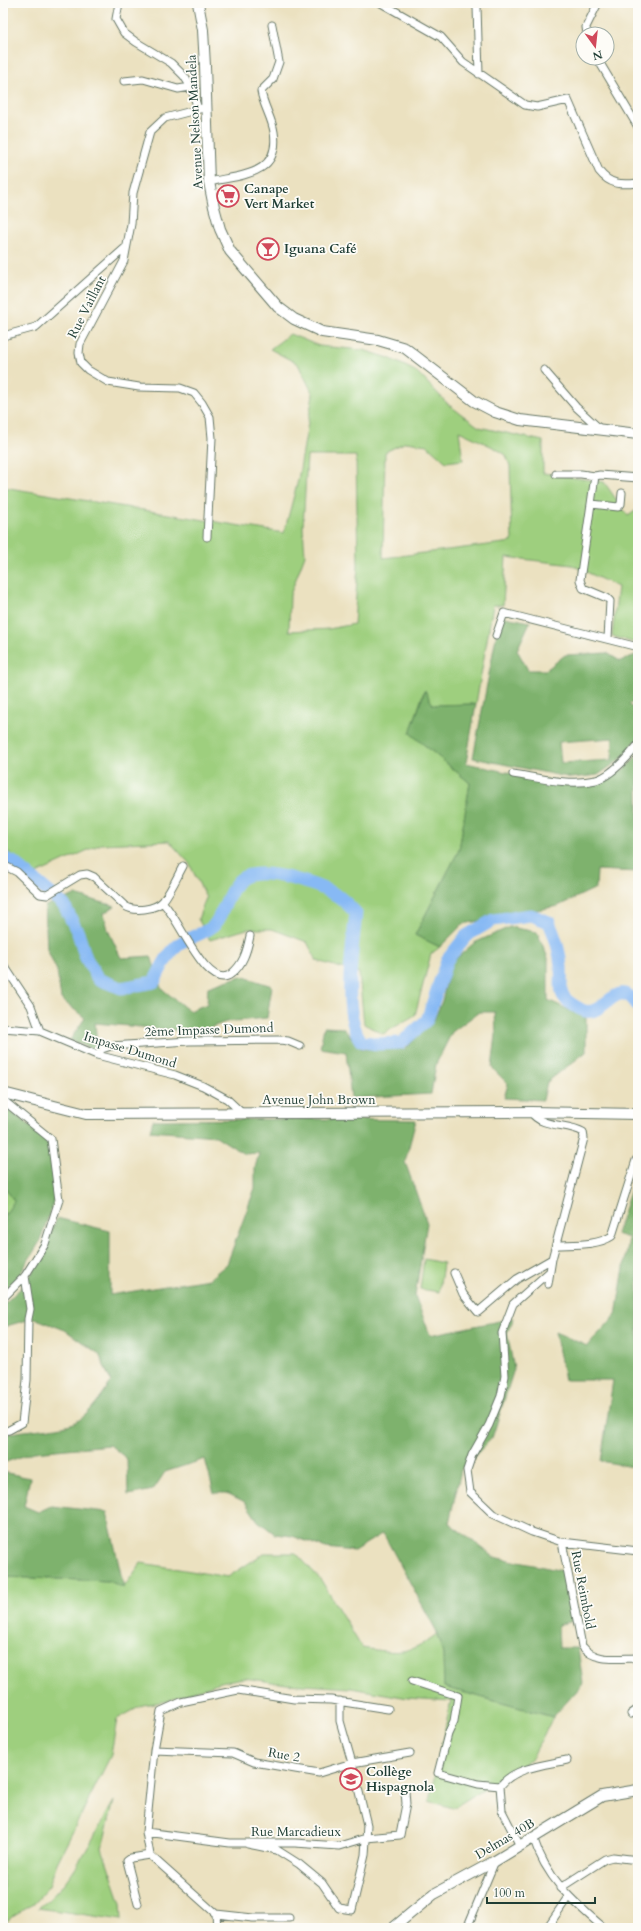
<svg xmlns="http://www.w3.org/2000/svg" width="641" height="1931" font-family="Cardo,serif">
<rect width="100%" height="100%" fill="#fdfcf7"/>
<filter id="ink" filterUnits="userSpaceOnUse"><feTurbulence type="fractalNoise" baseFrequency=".025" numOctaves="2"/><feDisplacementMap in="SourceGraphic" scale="8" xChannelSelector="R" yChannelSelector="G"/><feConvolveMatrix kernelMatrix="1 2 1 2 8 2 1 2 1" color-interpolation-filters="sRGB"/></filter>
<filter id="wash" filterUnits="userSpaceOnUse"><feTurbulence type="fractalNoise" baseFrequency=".012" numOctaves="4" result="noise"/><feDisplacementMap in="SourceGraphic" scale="16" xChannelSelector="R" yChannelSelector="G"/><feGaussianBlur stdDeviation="0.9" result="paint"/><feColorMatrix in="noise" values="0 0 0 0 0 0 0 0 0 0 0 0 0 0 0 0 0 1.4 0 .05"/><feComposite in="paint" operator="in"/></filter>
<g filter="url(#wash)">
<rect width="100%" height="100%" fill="#ebe1c0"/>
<!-- green -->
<path fill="#9ecf7e" stroke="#5e8659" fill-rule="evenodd" d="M290,334L319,346L363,350L389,358L417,372L449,405L479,427L543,441V473L604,482L628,516L638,509V644L612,636L618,587L572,565L506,557L503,605H493L476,704L433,705L424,691L410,733L470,783L459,850L415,935L440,947L431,954L415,1015L383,1034L364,1024L359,973L317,961L307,942L272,929H247L210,940L198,919L206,898L189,863L169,841L101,844L34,875L3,847V487L284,533L298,480L313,394L298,364L270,349ZM459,431L495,448L506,455L510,466L512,542L383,558L385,452L406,442L427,445L446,462L463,460ZM307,456H356L358,565L354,624L329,629L289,631L290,595L305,555L303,528Z
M3,1184L14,1201L6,1214H3Z
M424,1259L443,1263L439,1292L420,1289Z
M264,1553H296L321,1580L362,1648C397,1653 407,1656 437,1634L443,1654L444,1687L553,1717L531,1760L453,1808L429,1801L451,1701L408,1698L351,1688L286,1684L244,1678L220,1682L167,1701L143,1705L117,1719L111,1755L57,1863L49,1886L33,1904L14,1915L3,1925V1577L109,1581L124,1587L141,1563L228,1577Z
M114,1801L102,1848L121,1903L122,1920L38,1908C71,1886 94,1835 114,1801Z"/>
<!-- forest -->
<path fill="#7eb26d" stroke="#4e7850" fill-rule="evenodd" d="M500,616L530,622L517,650L528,670H546L565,655L607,653L620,661L638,654V699L629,704L638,713V738L621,759L598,775L572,778L473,758ZM613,738L612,760L561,763L559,742Z
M425,690L433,705L476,704L466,763C495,769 580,792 604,781C617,775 629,766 638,755V872L597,870L596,888L558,906L463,924L440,947L415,935L459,850L470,783L410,733Z
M75,895L115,906L104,913L108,930L121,958L151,956L161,988L189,1011L207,1004L208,987L241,976L272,986L267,1018L226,1022L198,1032L95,1023L97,1044L92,1049L70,1040L85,1018L61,999L57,971L47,949L45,906Z
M510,927L537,932L548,958V1000L586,1018V1052L547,1082L543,1100L504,1098L508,1084L492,1068L496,1035L495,1012H479L452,1032L436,1064L431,1094L351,1098L346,1052L320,1048L324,1027L343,1028L362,1049H405L434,1020L442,1001L451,963L474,943Z
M3,1106L50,1140L54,1201L39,1243L20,1274L3,1292V1214H6L14,1201L3,1184Z
M314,1119L416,1120L405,1162L427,1223L415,1296L430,1335L514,1318L507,1333L514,1369L492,1438L461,1470L449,1523L494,1557L563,1571L572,1621L558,1625L559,1648H578L583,1684L553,1717L444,1687L443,1654L437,1634V1632L383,1533L354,1551L326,1548L292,1536L275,1534L258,1521L245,1502L227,1493H214L205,1459L165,1472L153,1490L128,1495L127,1459L110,1445L34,1452L6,1462H3V1435C25,1429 50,1430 71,1424C86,1420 103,1394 111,1382L99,1354L65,1330L34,1318L3,1327V1305L24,1285L42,1257L57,1218L110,1231V1295L209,1279L227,1264L255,1188V1168L259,1153L244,1154L216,1136L150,1131L153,1120Z
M638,1168V1200L632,1202L638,1224V1438L633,1467L601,1461L613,1380H565L555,1332L587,1346L616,1315L629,1238L616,1234Z
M3,1472L30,1478L24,1506L38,1512L51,1506L107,1512L124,1588L109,1581L3,1577Z"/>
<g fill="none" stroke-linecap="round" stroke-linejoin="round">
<!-- river -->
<path stroke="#87b9f4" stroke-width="13" d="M3,858L13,862L64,905L78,933L86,958L98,979L121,988L154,982C161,968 169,951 182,942C190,937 210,931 214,925C223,915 230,885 242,878C262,866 317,884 336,895C343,899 350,907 356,913C353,946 341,1013 361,1041L377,1044L401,1043L427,1020L447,960L466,936L493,920L531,915L549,922C555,936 560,951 561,966C563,990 554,995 580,1009C604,1023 616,971 638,1006"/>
</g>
</g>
<g filter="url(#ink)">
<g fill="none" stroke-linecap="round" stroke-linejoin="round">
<!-- street casing -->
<g stroke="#667665" stroke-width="9">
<path id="street" d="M119,3L116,19L124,33L136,42L171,63L184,76L191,87L198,109
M381,3L441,37L463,62L525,105L537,107L568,100L599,171C610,185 621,185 638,183
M474,3L477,7L479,74
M587,34L586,27L598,3
M597,58L638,127
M124,81L143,79L178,89L191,87
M207,107L165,118L150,132L133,193L131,224L124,261L80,344L79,353L81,363L88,370L108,382L139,387L180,388L194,393L202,403L210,417L212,438L207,537
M209,182C239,175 281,176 274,132C272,118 263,105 261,91L273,79L279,62L272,25
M3,336L36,327L126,247
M544,370L576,407L600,429
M556,474H581L595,476
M592,504L618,507L621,504L622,493
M496,636L504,613L638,647
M608,639L610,601L607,598L583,588L580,580L595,476L600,475L638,478
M513,774C539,778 569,786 596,780C611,776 628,757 638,745
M3,865L17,872L40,894L47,895L80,875L87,874L94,877L125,906C134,912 155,910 163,901C171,891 177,877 183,866
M162,902C178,915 207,993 231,974C243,965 247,951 250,936
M3,964L31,1006L40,1031
M3,1028L40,1031L97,1055L175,1075L203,1086L227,1099L242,1113
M97,1055L102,1049L111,1046L189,1041L280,1040L288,1041L300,1046
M3,1100L51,1139L59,1200L45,1244L25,1276L3,1298
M531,1112C541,1128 568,1123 583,1132L584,1138L552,1259L548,1284
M556,1245C573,1244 597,1246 612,1236L636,1160
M549,1272L513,1304L502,1333L505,1376L501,1396L489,1425L472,1455L467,1470L470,1492L493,1514L532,1532L562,1542L582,1646C595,1663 618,1658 638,1658
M454,1273L463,1294L478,1312L517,1279L552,1259
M3,1432L9,1430L22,1423L27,1380L28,1319L30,1309L25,1276
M562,1542L638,1551
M412,1681L458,1696L454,1721L448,1734L438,1773L478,1784L500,1786
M631,1714L638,1709
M154,1750L233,1753L254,1762L319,1773L352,1763L410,1753
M146,1832L230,1843H295L339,1846L366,1838L400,1835L406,1804L405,1791
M533,1837C546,1878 572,1901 604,1928
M248,1844L277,1850L299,1864L322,1883L339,1908L352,1910L365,1855L367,1825L352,1763L340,1721V1701
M520,1846L502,1811L500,1786C515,1767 545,1765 567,1760
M560,1888L605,1859L613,1857L638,1860
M138,1904L127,1861L131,1858L150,1855
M216,1914L253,1918H289
M217,1928L216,1914L150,1855L146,1832L154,1750L161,1711L181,1702L238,1690L294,1699L331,1700L388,1709
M467,1928L495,1861
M547,1928L568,1897"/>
</g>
<!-- secondary casing -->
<g stroke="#667665" stroke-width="12">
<path id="secondary" d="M198,3L203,30L205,66L209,182L214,207L220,229L230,251L278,307L294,319L322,332L378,340L405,348L474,401L495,412L520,420L638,434
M3,1093L86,1114L531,1112L638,1114
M393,1928L434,1894L495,1861L602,1796L638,1790"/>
</g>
<!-- street -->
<use href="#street" stroke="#fff" stroke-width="7"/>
<!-- secondary -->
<use href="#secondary" stroke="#fff" stroke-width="10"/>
</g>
</g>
<!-- icons -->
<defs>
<g id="supermarket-ring" transform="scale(1.15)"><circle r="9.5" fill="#fdfcf7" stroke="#d1495b" stroke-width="1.5"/><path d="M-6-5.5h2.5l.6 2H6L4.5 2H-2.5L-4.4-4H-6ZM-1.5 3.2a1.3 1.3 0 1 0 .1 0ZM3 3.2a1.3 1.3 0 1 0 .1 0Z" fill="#d1495b"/></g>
<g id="bar-ring" transform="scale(1.15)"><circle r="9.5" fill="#fdfcf7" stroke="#d1495b" stroke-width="1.5"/><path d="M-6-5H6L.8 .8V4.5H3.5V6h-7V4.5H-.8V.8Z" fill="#d1495b"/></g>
<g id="school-ring" transform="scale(1.15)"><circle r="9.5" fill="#fdfcf7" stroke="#d1495b" stroke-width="1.5"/><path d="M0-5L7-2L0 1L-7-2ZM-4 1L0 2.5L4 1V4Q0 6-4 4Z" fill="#d1495b"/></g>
</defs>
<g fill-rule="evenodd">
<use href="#supermarket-ring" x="228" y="196"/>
<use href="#bar-ring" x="268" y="249"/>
<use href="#school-ring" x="351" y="1779"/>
</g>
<g text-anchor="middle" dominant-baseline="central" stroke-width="3.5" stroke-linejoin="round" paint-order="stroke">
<!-- street labels -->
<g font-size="13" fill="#1f3d34" stroke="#fdfcf7">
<text transform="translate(195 122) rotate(-93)">Avenue Nelson Mandela</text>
<text transform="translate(87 307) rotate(-63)">Rue Vaillant</text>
<text transform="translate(209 1030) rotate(-2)">2ème Impasse Dumond</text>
<text transform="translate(130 1050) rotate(17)">Impasse Dumond</text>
<text x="319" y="1100">Avenue John Brown</text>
<text transform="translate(583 1590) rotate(79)">Rue Reimbold</text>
<text transform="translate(284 1755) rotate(10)">Rue 2</text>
<text x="296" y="1832">Rue Marcadieux</text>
<text transform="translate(505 1839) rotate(-31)">Delmas 40B</text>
</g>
<!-- poi labels -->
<g font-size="13" font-weight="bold" fill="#1f3d34" stroke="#fdfcf7" text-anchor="start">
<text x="244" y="189">Canape<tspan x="244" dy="15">Vert Market</tspan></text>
<text x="284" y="249">Iguana Café</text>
<text x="366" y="1772">Collège<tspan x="366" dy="15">Hispagnola</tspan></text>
</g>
</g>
<!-- margin -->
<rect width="641" height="1931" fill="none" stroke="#fdfcf7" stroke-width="16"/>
<!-- north arrow -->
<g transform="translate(595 46) rotate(165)"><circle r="19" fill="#fdfcf7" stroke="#a4b0a9"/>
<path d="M0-3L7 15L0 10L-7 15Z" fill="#d1495b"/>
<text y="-6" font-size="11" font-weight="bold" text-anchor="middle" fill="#1f3d34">N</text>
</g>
<!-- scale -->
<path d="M487 1897v6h108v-6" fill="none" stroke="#1f3d34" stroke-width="2"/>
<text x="493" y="1897" font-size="12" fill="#1f3d34" stroke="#fdfcf7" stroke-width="3" paint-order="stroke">100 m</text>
</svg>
